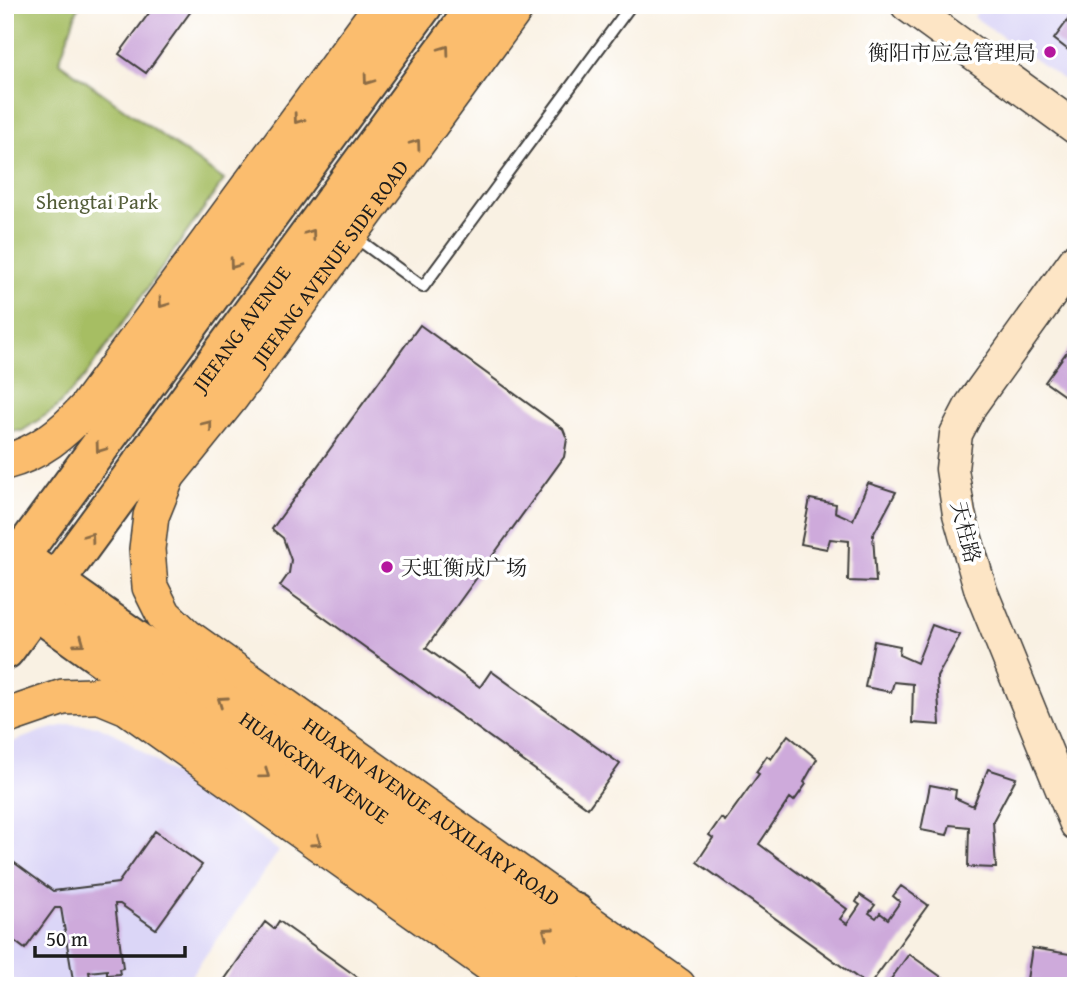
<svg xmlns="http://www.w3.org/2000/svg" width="1081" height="991" font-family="'Gentium Book Plus','Noto Serif SC',serif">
<rect width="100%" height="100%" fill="#fff"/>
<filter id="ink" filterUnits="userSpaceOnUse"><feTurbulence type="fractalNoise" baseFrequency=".0143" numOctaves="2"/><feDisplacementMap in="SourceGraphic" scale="14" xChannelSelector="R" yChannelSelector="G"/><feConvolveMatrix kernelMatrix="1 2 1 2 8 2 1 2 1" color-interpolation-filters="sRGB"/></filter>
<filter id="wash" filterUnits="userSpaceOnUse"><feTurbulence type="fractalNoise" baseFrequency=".00686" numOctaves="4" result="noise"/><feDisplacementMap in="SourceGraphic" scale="28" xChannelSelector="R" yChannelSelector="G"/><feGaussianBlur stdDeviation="1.57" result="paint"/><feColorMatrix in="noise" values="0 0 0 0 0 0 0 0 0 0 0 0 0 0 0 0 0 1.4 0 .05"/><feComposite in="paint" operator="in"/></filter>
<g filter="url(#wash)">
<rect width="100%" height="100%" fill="#f9f1e3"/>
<!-- built -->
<path fill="#dbd6f7" d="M982,5H1076V88L974,17Z
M70,724L98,726L122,737L279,851L184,986H22L5,973V749L15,741L42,731Z"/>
<!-- green -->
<path fill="#a6be63" stroke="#616d40" stroke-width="2" d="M5,5H79L59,62L224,180L84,378L55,409L22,431H5Z"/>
<g id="blocks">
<!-- building -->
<path fill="#ceaadb" d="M155,5L194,7L146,73L119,54Z
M1076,9V56L1054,39Z
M420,325L563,429L567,439L564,457L426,648L480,687L491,671L620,764L588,808L280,586L289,573L291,560L283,538L272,529Z
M1076,339V404L1045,382Z
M868,483L896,492L873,535L876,582L848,581L849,541L830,539L827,549L801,544L810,499L836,504L835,512L853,520Z
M932,625L960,635L937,677L940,725L912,723L913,684L894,682L891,692L865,687L874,641L900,646L899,655L917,663Z
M788,735L817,759L804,782L806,784L794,801L790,798L759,844L847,909L840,919L847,924L860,905L856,902L860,895L875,905L869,913L876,918L880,913L888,919L900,902L893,896L901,886L928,905L869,986L697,862L713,838L709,835L721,818L725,821L759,774L756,772L767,756L771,759Z
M988,769L1016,778L993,821L996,868L968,867L969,827L950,825L947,835L921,830L930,785L956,790L955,798L973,806Z
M155,831L202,865L156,929L120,904H115L123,968L119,969L120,974L107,975V970L89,972L90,978L73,980L61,908H55L25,949L5,934V856L53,891L118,883Z
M279,921L370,986H220L265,922L274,929Z
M1032,948L1076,955V986H1026Z
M909,954L954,986H886Z"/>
</g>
</g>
<g filter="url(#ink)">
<use href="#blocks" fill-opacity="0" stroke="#3d3c3a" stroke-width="2"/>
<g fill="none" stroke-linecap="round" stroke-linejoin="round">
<!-- lane casing -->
<g stroke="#3d3c3a" stroke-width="14">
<path id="lane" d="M355,237L423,287L631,5"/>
</g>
<!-- secondary casing -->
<g stroke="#3d3c3a" stroke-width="35">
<path id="secondary" d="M907,5L1076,128
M1076,259L971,405L956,434L952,469L959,514L981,591L1076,824"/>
</g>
<!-- primary casing -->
<g stroke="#3d3c3a" stroke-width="38">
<g id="primary">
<path id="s1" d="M170,429L166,479L151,516L147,549L150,587L164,615L186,636L678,986"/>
<path d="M5,462C39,453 63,433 86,408L382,5"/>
<path id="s2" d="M163,481L231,397L518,5"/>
<path d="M98,695L127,707L520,986"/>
<path d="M5,717L63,697L121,695"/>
</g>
</g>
<!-- highway casing -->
<g stroke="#3d3c3a" stroke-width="42">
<g id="highway">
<path id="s3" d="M5,547L623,986"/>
<path d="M5,576L423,5"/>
<path d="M15,595L562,986"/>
<path id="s4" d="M5,650L478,5"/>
<path d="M575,913L608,967"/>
</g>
</g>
<!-- lane -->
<use href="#lane" stroke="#fff" stroke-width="10"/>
<!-- secondary -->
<use href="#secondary" stroke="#fde5c5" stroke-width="32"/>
<!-- primary -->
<use href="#primary" stroke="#fbbd6e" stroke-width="35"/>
<!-- highway -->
<use href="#highway" stroke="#fbbd6e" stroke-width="38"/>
</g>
<!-- one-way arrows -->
<defs><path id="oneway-chevron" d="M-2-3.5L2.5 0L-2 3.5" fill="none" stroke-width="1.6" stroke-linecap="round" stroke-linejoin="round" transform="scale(1.75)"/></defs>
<g stroke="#8c6c45">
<use href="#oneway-chevron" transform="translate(445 50) rotate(-54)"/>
<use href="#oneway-chevron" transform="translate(368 80) rotate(126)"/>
<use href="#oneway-chevron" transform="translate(298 119) rotate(126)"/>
<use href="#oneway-chevron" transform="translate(416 144) rotate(-54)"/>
<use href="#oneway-chevron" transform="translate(311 234) rotate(-54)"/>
<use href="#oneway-chevron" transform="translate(234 264) rotate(126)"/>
<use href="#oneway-chevron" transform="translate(163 303) rotate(126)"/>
<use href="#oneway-chevron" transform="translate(208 425) rotate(-52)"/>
<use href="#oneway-chevron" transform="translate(100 448) rotate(126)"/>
<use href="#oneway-chevron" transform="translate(90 537) rotate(-54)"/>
<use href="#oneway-chevron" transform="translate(80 642) rotate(36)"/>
<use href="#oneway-chevron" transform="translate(222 701) rotate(-145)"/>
<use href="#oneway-chevron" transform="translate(265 774) rotate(36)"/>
<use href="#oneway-chevron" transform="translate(317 842) rotate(35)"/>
<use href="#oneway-chevron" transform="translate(547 932) rotate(-145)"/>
</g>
</g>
<!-- markers -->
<g fill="#b5179e" stroke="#fff" stroke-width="2.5">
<circle cx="1050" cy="52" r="7"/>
<circle cx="387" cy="567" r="7"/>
</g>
<g text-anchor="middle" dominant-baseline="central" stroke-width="7" stroke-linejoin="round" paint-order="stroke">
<!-- poi labels -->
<g font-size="21" fill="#1c1c1c" stroke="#fff" text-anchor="end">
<text x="1036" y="52">衡阳市应急管理局</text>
<text x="401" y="567" text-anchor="start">天虹衡成广场</text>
</g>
<!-- park labels -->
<g font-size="21" fill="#535d38" stroke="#fff">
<text x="97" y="201">Shengtai Park</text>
</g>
<!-- street labels -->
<g font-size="21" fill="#1c1c1c" stroke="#fff">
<text stroke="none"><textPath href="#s2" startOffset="275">JIEFANG AVENUE SIDE ROAD</textPath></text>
<text stroke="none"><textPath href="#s4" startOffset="399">JIEFANG AVENUE</textPath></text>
<text transform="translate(966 532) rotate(76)">天柱路</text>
<text stroke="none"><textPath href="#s3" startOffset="380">HUANGXIN AVENUE</textPath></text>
<text stroke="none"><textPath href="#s1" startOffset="525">HUAXIN AVENUE AUXILIARY ROAD</textPath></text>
</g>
</g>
<!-- margin -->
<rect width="1081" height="991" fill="none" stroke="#fff" stroke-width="28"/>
<!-- scale -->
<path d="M35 946v10h150v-10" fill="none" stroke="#1c1c1c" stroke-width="3.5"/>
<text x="46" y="946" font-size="21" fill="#1c1c1c" stroke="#ffffff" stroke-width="5" paint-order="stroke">50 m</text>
</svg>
